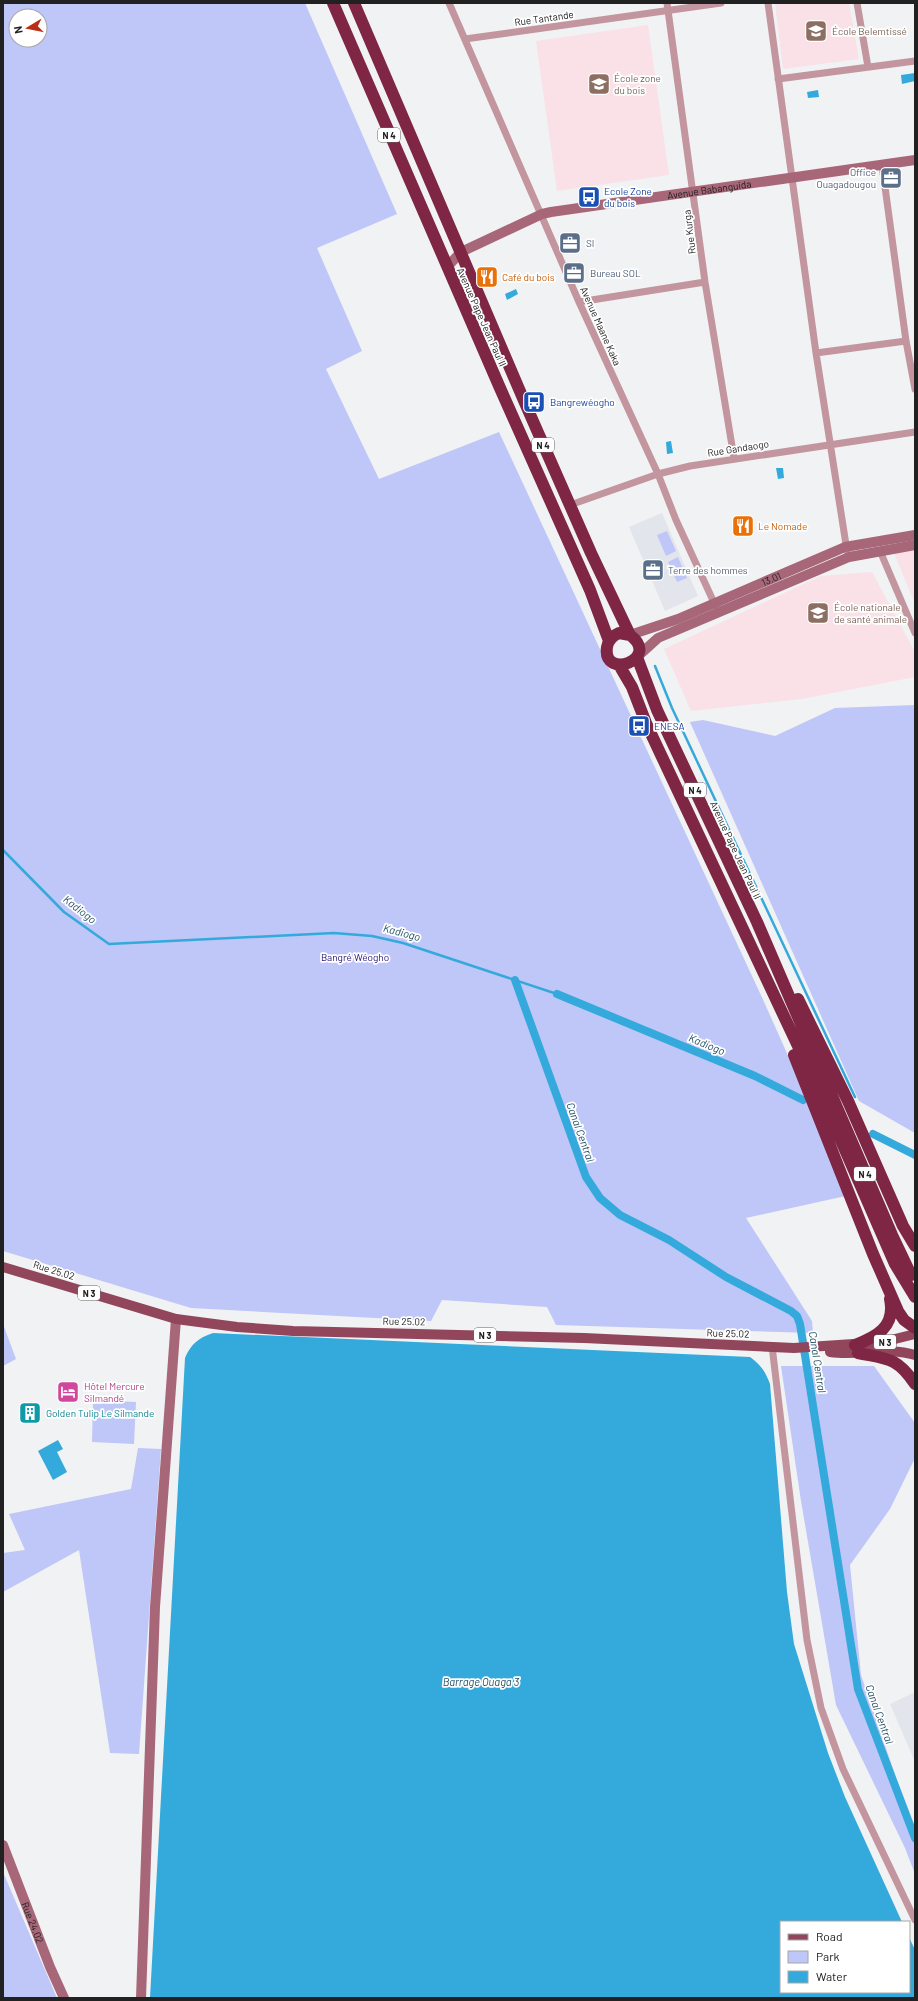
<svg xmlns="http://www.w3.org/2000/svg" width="918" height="2001" font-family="Barlow,sans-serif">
<rect width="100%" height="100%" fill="#f1f2f3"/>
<!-- built -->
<path fill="#e3e5ed" d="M662,513L698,596L665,611L629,527Z
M915,1692V1762L890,1704Z"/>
<!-- education -->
<path fill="#fae0e7" d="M775,3H849L859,59L783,69Z
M648,25L669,175L557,191L536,41Z
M915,550V604L894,553Z
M872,572L915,652V677L802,699L691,711L664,649L821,576Z"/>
<!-- green -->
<path fill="#bfc6f8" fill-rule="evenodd" d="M3,3H305L397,214L317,248L362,351L326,369L379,479L499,432L765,1004L850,1195L746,1218L812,1321L813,1333L556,1325L547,1307L442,1300L431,1321L191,1308L3,1251ZM16,16H40V40H16Z
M667,531L676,551L666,556L657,535Z
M678,557L687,578L677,582L668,562Z
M915,705V1133L859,1101L690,722L703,720L775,736L835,708Z
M3,1324L16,1359L3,1366Z
M781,1366H874L915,1423V1458L890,1509L850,1565L861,1675L915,1833V1874L905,1848L836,1705L801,1501Z
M93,1400L136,1402L134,1444L92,1442Z
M138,1448L161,1449L139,1754L110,1753L79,1550L3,1592V1553L25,1550L9,1514L131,1489Z
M3,1872L57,1998H3Z"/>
<!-- water -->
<path fill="#34a9db" d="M915,73V81L902,84L901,75Z
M818,90L819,97L808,98L807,92Z
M516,289L518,294L507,300L505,294Z
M671,441L673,453L667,454L666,442Z
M776,468H783L784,478L778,479Z
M213,1333L750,1357C761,1365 765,1371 770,1384L787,1592L794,1644L828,1753L845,1797L902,1922H781V1992H909V1937L915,1950V1998H150L185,1358C191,1344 198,1338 213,1333Z
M58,1440L63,1449L57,1452L67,1472L53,1480L38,1451Z"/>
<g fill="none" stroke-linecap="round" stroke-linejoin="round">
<!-- stream -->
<path stroke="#34a9db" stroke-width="2.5" d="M655,666L672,708L855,1097
M3,850L64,912L109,944L334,933L372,936L403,943L557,994"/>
<!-- canal -->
<path stroke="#34a9db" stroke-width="8" d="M515,980L586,1177L600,1198L620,1215L669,1240L726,1277L791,1311L797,1316L800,1324L858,1689L915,1838
M557,994L755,1076L803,1100
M873,1134L915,1155"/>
<!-- street -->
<path stroke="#c2959f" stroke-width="7" d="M449,3L579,302L658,474L676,520L716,607
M667,3L705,282L734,458
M768,3L816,353L847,551
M857,3L868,67
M465,39L721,3
M778,79L915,61
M882,165L906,341L915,389
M579,302L705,282
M816,353L906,341
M570,505L658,474L690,466L915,432
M880,551L915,633
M772,1346L807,1640L821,1708L843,1769L915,1920"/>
<!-- secondary -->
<g stroke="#a76778" stroke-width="10">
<path id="s1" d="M447,267L461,252L542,214L551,212L915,160"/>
<path id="s2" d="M630,635L678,619L845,547L915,535"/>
<path d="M637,657L658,638L849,557L915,545"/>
<path id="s3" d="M3,1845L50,1967L64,1998"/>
<path d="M141,1998L155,1607L176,1319"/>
</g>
<!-- primary -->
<path stroke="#92465c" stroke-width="10" d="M3,1267L176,1319L237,1327L293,1331L584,1338L794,1348L883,1342L915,1334
M830,1352C858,1356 887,1347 915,1355"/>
<!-- highway -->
<path stroke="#7e2644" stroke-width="12" d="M333,3L500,388L590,590L609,641
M354,3L525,403L591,553L630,635C662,659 602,681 607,647C608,640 612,636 619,633L630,635
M637,657L657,710L757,922L892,1235L911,1275
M619,665L632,687L646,723L822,1097L895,1264L915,1297
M798,999L848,1101L903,1226L915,1246
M794,1055L873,1254L898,1311L904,1320L915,1328
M855,1345C876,1337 896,1327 890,1299
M858,1353C887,1359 897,1357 915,1384"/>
</g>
<!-- icons -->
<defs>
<g id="school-square" transform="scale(1.15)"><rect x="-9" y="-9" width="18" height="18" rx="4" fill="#8d6e63" stroke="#fff"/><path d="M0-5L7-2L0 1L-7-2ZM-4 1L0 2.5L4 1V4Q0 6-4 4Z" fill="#fff"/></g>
<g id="office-square" transform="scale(1.15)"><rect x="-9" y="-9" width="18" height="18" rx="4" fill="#5c6f8a" stroke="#fff"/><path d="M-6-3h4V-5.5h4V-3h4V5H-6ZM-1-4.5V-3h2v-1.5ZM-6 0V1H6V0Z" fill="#fff"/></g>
<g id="bus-square" transform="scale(1.15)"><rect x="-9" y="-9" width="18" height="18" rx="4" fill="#1a4fb4" stroke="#fff"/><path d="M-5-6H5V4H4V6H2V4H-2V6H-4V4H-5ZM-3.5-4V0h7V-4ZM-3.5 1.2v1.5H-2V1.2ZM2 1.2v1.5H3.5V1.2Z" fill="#fff"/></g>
<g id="restaurant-square" transform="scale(1.15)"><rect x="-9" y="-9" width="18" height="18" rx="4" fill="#e8710a" stroke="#fff"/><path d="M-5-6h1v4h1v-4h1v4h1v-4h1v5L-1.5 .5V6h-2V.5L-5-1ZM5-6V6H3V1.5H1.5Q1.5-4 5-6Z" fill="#fff"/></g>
<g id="hotel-square" transform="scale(1.15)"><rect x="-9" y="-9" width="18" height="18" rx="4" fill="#d1479c" stroke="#fff"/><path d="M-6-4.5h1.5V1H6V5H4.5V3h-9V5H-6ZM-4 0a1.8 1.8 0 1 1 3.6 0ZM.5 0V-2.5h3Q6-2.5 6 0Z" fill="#fff"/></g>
<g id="building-square" transform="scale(1.15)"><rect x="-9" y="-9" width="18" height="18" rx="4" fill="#0f9aa8" stroke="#fff"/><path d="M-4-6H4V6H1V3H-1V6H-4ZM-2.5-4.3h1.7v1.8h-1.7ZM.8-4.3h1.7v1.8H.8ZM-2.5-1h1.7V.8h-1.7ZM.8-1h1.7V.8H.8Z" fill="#fff"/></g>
</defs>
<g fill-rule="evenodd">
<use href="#school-square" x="816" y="31"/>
<use href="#school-square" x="599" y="84"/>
<use href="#office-square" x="891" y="178"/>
<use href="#bus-square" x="589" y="197"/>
<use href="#office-square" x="570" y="243"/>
<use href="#office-square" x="574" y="273"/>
<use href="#restaurant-square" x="487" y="277"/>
<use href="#bus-square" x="534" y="402"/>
<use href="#restaurant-square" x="743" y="526"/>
<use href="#office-square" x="653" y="570"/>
<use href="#school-square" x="818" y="613"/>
<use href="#bus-square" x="639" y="726"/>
<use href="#hotel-square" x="68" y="1392"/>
<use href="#building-square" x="30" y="1413"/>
</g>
<g text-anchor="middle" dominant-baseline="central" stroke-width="3.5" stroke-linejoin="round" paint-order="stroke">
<!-- shield labels -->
<g fill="#fff" stroke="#646464" stroke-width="1">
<rect x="378" y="128" width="22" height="14" rx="3"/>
<rect x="532" y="438" width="22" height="14" rx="3"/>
<rect x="684" y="783" width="22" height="14" rx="3"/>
<rect x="854" y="1167" width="22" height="14" rx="3"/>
<rect x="78" y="1286" width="22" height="14" rx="3"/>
<rect x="474" y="1328" width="22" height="14" rx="3"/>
<rect x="874" y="1335" width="22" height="14" rx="3"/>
</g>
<g font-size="9" font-weight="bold" fill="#212121">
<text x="389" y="135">N 4</text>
<text x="543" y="445">N 4</text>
<text x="695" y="790">N 4</text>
<text x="865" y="1174">N 4</text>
<text x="89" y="1293">N 3</text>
<text x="485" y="1335">N 3</text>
<text x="885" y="1342">N 3</text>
</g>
<!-- street labels -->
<g font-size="10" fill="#212121" stroke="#fff">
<text transform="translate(544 18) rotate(-8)">Rue Tantande</text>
<text stroke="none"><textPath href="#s1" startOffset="279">Avenue Babanguida</textPath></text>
<text transform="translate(689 232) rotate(-97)">Rue Kurga</text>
<text transform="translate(482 317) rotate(66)">Avenue Pape Jean Paul II</text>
<text transform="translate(601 326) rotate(66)">Avenue Maane Kaka</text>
<text transform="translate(738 448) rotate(-9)">Rue Gandaogo</text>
<text stroke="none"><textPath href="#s2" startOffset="152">13.01</textPath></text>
<text transform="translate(736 850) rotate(65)">Avenue Pape Jean Paul II</text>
<text transform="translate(54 1270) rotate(17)">Rue 25.02</text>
<text transform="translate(404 1321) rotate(1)">Rue 25.02</text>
<text transform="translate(728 1333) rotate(2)">Rue 25.02</text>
<text stroke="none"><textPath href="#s3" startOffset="83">Rue 24.02</textPath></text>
</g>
<!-- education labels -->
<g font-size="10" fill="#785e54" stroke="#fff" text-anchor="start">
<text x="832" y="31">École Belemtissé</text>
<text x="614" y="78">École zone<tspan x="614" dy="12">du bois</tspan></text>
<text x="834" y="607">École nationale<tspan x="834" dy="12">de santé animale</tspan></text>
</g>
<!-- service labels -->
<g font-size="10" fill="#4e5e75" stroke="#fff" text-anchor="start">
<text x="876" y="172" text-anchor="end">Office<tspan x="876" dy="12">Ouagadougou</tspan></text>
<text x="586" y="243">SI</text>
<text x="590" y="273">Bureau SOL</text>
<text x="668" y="570">Terre des hommes</text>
</g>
<!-- transit labels -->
<g font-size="10" fill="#164399" stroke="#fff" text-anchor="start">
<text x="604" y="191">Ecole Zone<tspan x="604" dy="12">du bois</tspan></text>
<text x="550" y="402">Bangrewéogho</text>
<text x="654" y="726">ENESA</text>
</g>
<!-- food labels -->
<g font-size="10" fill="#c56008" stroke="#fff" text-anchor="start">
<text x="502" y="277">Café du bois</text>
<text x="758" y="526">Le Nomade</text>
</g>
<!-- park labels -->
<g font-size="10" fill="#241476" stroke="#fff">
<text x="355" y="957">Bangré Wéogho</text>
</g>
<!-- hotel labels -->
<g font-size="10" fill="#b23c85" stroke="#fff" text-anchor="start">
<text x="84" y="1386">Hôtel Mercure<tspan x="84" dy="12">Silmandé</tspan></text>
</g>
<!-- culture labels -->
<g font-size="10" fill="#0d838f" stroke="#fff" text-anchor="start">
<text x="46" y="1413">Golden Tulip Le Silmande</text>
</g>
<!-- water labels -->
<g font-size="11" font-style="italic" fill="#1f4d62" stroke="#fff">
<text transform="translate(80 909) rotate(38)">Kadiogo</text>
<text transform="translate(402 932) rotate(15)">Kadiogo</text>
<text transform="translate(707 1044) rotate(23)">Kadiogo</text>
<text transform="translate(581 1132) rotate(70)">Canal Central</text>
<text transform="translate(818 1362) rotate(81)">Canal Central</text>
<text x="481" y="1681">Barrage Ouaga 3</text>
<text transform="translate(880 1714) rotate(70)">Canal Central</text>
</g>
</g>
<!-- border -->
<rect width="918" height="2001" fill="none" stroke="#212121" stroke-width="8"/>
<!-- legend -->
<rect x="780" y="1921" width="130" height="72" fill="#ffffff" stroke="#a6a6a6"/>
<rect x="788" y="1934" width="20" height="6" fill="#92465c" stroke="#a6a6a6"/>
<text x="816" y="1941" font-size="12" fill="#212121">Road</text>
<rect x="788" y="1951" width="20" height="12" fill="#bfc6f8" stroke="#a6a6a6"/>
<text x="816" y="1961" font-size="12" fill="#212121">Park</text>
<rect x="788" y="1971" width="20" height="12" fill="#34a9db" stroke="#a6a6a6"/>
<text x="816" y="1981" font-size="12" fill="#212121">Water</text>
<!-- north arrow -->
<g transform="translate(28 28) rotate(260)"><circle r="19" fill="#ffffff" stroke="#a6a6a6"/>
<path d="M0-3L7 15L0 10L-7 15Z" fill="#bb3015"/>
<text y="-6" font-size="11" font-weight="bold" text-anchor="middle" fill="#212121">N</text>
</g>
</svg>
